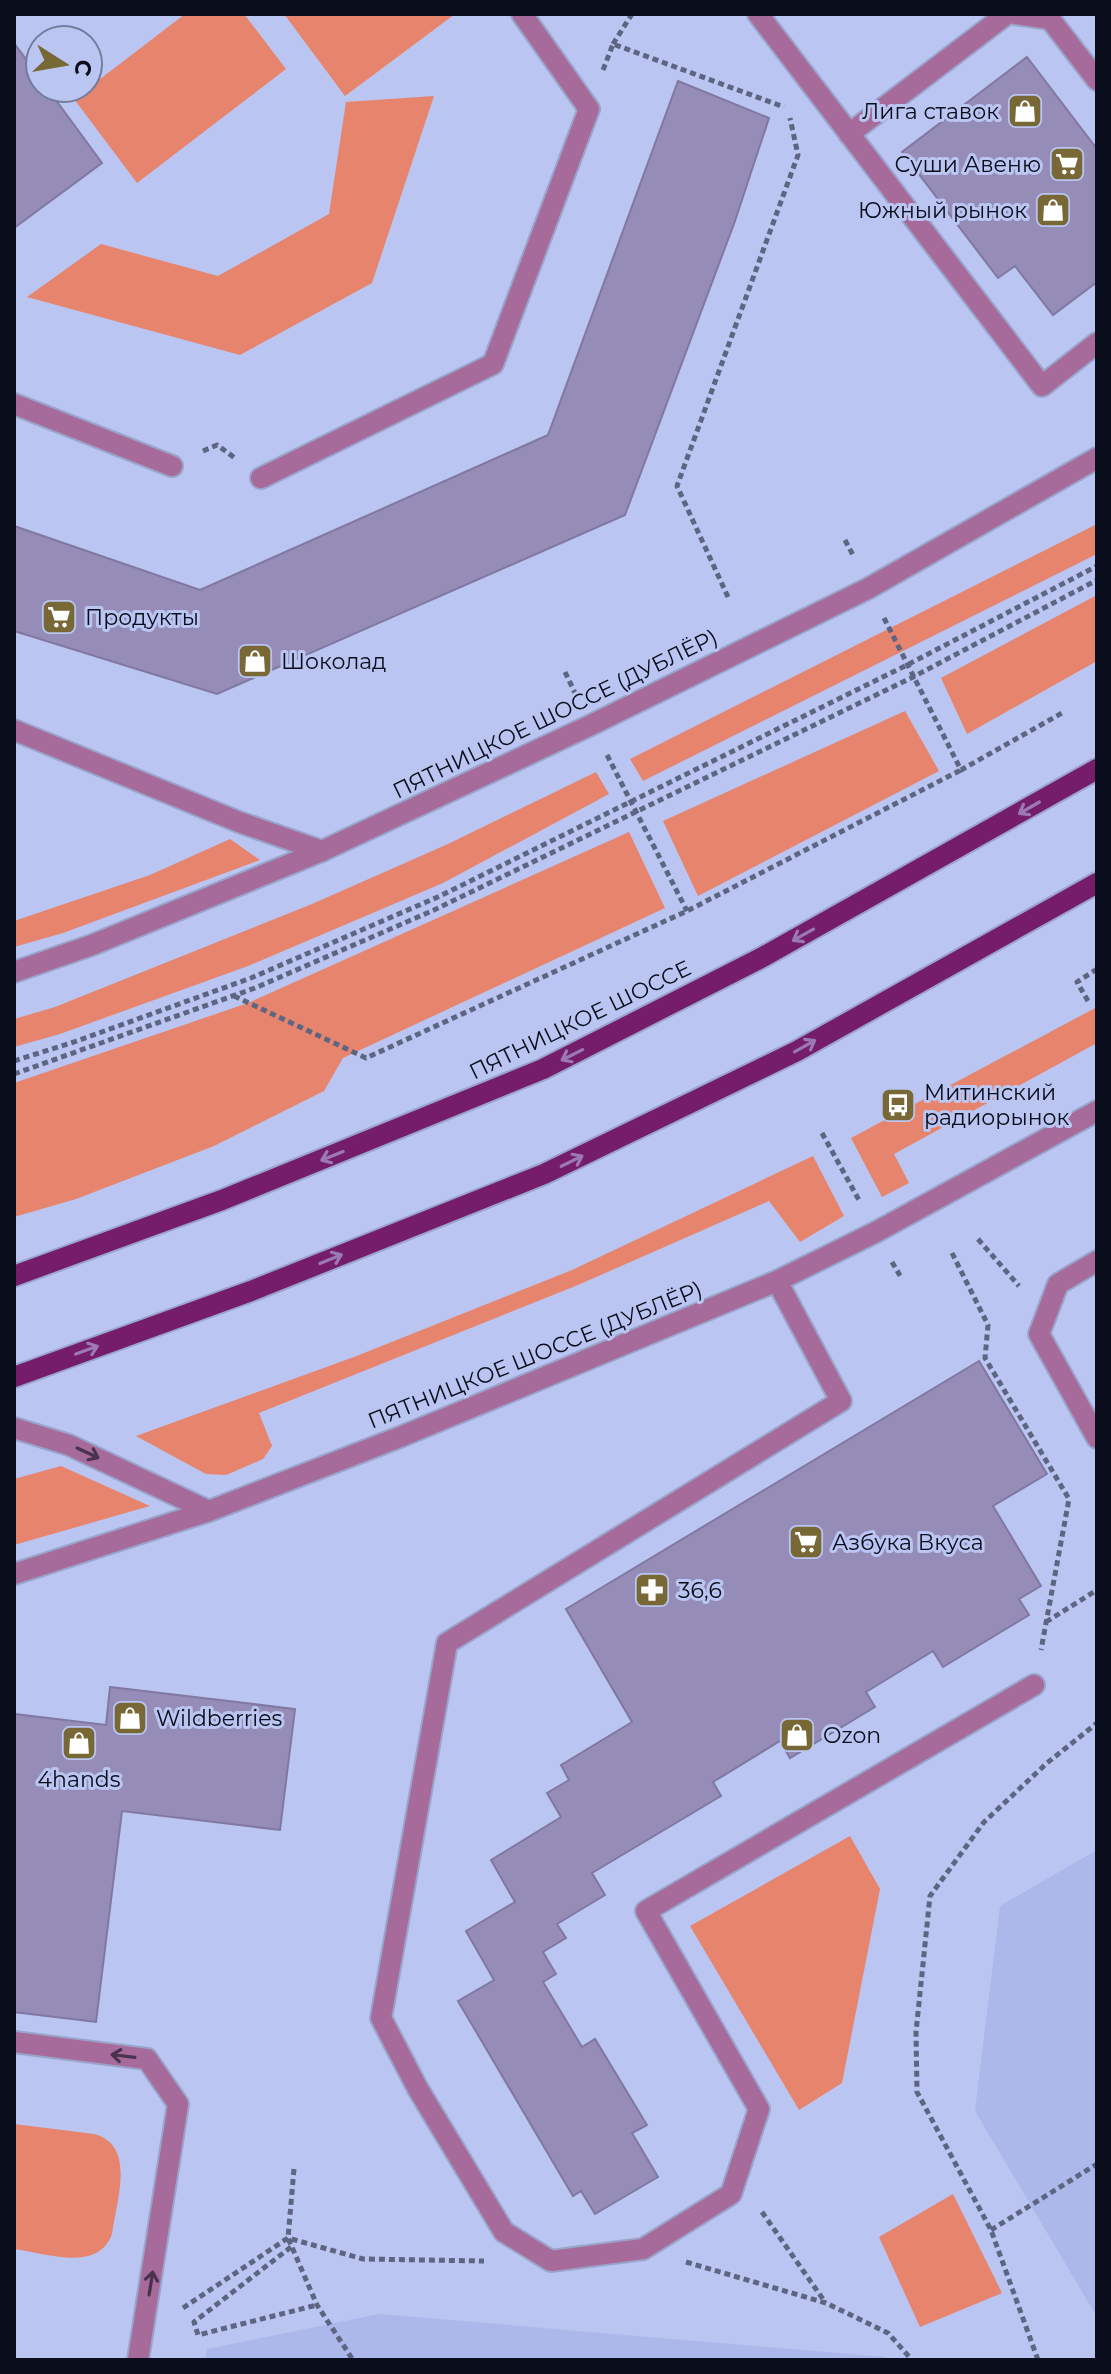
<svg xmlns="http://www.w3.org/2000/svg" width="1111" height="2374" font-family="Montserrat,sans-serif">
<rect width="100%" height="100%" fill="#bac5f1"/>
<!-- built -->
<path fill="#abb8e9" d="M1097,1850V2317L975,2111L1000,1906Z
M379,2314L886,2357L887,2360H205L207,2349Z"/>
<!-- green -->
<path fill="#e7846e" d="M185,14H244L286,69L137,183L74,99Z
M284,14H455L345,96Z
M434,96L372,283L240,355L27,297L101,244L218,276L329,214L346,102Z
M1097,524V554L643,781L630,759Z
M1097,595V661L967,734L941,678Z
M905,711L939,771L698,896L663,821Z
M596,772L609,794L443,883L248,966L60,1034L14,1047V1019L55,1007L312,904L448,844Z
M629,832L665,908L343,1058L324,1091L214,1146L76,1199L14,1217V1083L248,1003Z
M230,839L260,860L63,933L14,947V921L150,875Z
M1097,1007V1043L894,1154L909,1183L882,1197L851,1138Z
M813,1156L844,1216L800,1242L769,1201L578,1285L259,1413L272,1446L263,1459L226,1475L206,1474L136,1436L354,1357L572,1270Z
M61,1466L150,1506L14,1545V1479Z
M850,1836L880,1889L842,2083L799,2110L690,1926Z
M14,2124L94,2134C137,2145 116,2202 112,2234C98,2273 46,2253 14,2249Z
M953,2194L1002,2293L920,2327L879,2237Z"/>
<!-- building -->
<path fill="#958db8" stroke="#8078a1" stroke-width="2" d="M14,43L40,78V88H47L102,163L14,228Z
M1027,57L1097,149V282L1053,315L1015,266L998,278L902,152Z
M678,81L769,118L735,221L625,515L217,694L14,631V526L200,590L548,435Z
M979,1361L1047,1474L993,1506L1041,1586L1019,1599L1029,1615L943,1667L933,1651L866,1692L875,1707L790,1758L780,1741L713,1782L721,1796L592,1873L605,1895L557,1924L566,1938L543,1952L556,1974L543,1982L582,2047L595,2039L647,2125L632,2133L658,2177L595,2214L581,2191L573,2196L458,2001L494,1980L466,1931L515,1902L491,1860L561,1817L547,1793L569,1780L561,1765L632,1722L566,1609Z
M110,1687L295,1709L280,1830L122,1811L96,2022L14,2012V1714L106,1725Z"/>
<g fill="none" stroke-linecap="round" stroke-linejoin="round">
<!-- lane casing -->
<g stroke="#9aa4ca" stroke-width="24">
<path id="lane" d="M758,14L1042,386L1097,343
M1015,14L1050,19L1097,80
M849,134L1007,14
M14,404L172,466
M261,478L493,364L589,109L522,14
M14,730L239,822L322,851
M1097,1261L1058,1284L1039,1334L1097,1438
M777,1281L841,1401L447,1643L381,2018L418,2089L504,2232L551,2261L643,2249L731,2194L759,2109L646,1911L1034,1685
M14,2042L147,2059L178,2104L138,2360"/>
</g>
<!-- street casing -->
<g stroke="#9aa4ca" stroke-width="24">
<path id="street" d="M14,972L92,945L322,851L591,725L869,588L1097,458
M14,1428L69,1445L209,1511
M14,1574L209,1511L400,1437L777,1281L876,1232L1097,1111"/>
</g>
<!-- primary casing -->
<g stroke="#9aa4ca" stroke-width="24">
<path id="primary" d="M14,1276L222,1200L543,1069L761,958L1097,769
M14,1377L251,1291L544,1174L797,1051L1097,883"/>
</g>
<!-- path -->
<path stroke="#5e6582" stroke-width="5" stroke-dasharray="6 4" stroke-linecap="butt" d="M613,44L632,14
M603,70L613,44L784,107
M203,451L217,445L235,458
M845,540L854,557
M728,597L677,486L798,155L790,118
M884,618L961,770L1062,713
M565,672L575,693
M607,755L687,911
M234,996L366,1058L687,911L961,770
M1088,1001L1077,982L1097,969
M14,1061L74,1042L251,978L440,896L907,665L1097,566
M14,1074L255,988L434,910L913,677L1097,580
M822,1133L860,1202
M978,1239L1019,1286
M952,1253L988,1325L985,1358L1069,1499L1041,1650
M892,1262L902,1279
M1046,1622L1097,1590
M294,2169L288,2238L317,2305L353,2360
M762,2212L825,2302
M991,2230L1097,2164
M291,2247L194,2322L198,2335L317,2305
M686,2262L826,2303L888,2333L912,2360
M183,2308L288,2238L363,2259L484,2261
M1038,2360L991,2230L917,2092L916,2032L930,1896L984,1822L1047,1763L1097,1723"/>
<!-- lane -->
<use href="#lane" stroke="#a66a9b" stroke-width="20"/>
<!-- street -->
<use href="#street" stroke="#a66a9b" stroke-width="20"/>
<!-- primary -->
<use href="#primary" stroke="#751c6b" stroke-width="20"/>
</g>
<!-- one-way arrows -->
<defs><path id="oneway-shaft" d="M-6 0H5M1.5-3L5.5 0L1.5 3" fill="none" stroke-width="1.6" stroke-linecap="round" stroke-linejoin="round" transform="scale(2)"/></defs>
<g stroke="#9b79b5">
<use href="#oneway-shaft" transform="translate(1029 808) rotate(150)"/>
<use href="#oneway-shaft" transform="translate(803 935) rotate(151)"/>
<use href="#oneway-shaft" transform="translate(805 1046) rotate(-29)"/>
<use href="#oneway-shaft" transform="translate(572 1055) rotate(153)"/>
<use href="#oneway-shaft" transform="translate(332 1156) rotate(158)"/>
<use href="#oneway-shaft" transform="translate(572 1161) rotate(-26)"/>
<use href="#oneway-shaft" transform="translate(331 1259) rotate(-22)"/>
<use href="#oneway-shaft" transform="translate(87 1350) rotate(-20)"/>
</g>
<g stroke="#48324e">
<use href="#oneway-shaft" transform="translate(88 1453) rotate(25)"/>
<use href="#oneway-shaft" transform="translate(123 2056) rotate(-173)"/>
<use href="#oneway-shaft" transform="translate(151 2283) rotate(-81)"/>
</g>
<!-- icons -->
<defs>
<g id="shop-square" transform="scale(1.8)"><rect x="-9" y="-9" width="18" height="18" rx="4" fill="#776836" stroke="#bac5f1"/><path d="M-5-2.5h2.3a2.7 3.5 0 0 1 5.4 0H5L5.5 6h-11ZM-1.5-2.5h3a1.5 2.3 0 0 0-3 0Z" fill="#fff"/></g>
<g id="supermarket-square" transform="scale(1.8)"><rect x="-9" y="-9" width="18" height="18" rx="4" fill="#776836" stroke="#bac5f1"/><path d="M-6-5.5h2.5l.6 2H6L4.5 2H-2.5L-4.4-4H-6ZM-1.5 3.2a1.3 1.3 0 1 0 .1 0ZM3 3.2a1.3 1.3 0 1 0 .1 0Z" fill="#fff"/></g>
<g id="bus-square" transform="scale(1.8)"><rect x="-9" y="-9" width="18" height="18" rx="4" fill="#776836" stroke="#bac5f1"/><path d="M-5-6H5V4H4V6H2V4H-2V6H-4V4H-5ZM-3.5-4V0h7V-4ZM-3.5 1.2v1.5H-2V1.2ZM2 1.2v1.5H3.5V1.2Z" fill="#fff"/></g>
<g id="pharmacy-square" transform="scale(1.8)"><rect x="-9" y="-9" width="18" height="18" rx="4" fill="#776836" stroke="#bac5f1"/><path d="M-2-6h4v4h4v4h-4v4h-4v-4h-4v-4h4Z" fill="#fff"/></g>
</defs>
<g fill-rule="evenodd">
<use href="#shop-square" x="1025" y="111"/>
<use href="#supermarket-square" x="1067" y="164"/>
<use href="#shop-square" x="1053" y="210"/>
<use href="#supermarket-square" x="59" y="617"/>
<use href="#shop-square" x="255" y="661"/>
<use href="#bus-square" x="898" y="1105"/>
<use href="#supermarket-square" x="806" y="1542"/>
<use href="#pharmacy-square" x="652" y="1590"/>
<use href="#shop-square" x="130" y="1718"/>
<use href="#shop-square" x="797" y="1735"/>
<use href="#shop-square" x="79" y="1743"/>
</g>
<g text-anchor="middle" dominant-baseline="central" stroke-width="6" stroke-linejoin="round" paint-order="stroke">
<!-- poi labels -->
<g font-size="22" fill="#0a0d1b" stroke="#bac5f1" text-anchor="start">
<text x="999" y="111" text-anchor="end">Лига ставок</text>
<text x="1041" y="164" text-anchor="end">Суши Авеню</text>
<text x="1027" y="210" text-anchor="end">Южный рынок</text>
<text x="85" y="617">Продукты</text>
<text x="281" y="661">Шоколад</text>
<text x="924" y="1092">Митинский<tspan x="924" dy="25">радиорынок</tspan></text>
<text x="832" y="1542">Азбука Вкуса</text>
<text x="678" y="1590">36,6</text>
<text x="156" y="1718">Wildberries</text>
<text x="823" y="1735">Ozon</text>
<text x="79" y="1779" text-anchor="middle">4hands</text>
</g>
<!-- street labels -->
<g font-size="22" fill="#0a0d1b" stroke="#bac5f1">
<text transform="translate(555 714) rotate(-26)">ПЯТНИЦКОЕ ШОССЕ (ДУБЛЁР)</text>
<text transform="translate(580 1020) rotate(-26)">ПЯТНИЦКОЕ ШОССЕ</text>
<text transform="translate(535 1355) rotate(-22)">ПЯТНИЦКОЕ ШОССЕ (ДУБЛЁР)</text>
</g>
</g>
<!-- border -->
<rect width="1111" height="2374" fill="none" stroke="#0a0d1b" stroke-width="32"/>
<!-- north arrow -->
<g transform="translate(64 64) rotate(101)"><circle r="38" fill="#bac5f1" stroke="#747b9b" stroke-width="2"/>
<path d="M0-6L14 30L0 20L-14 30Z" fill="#776836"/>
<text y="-12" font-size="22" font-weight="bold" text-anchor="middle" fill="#0a0d1b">С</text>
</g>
</svg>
